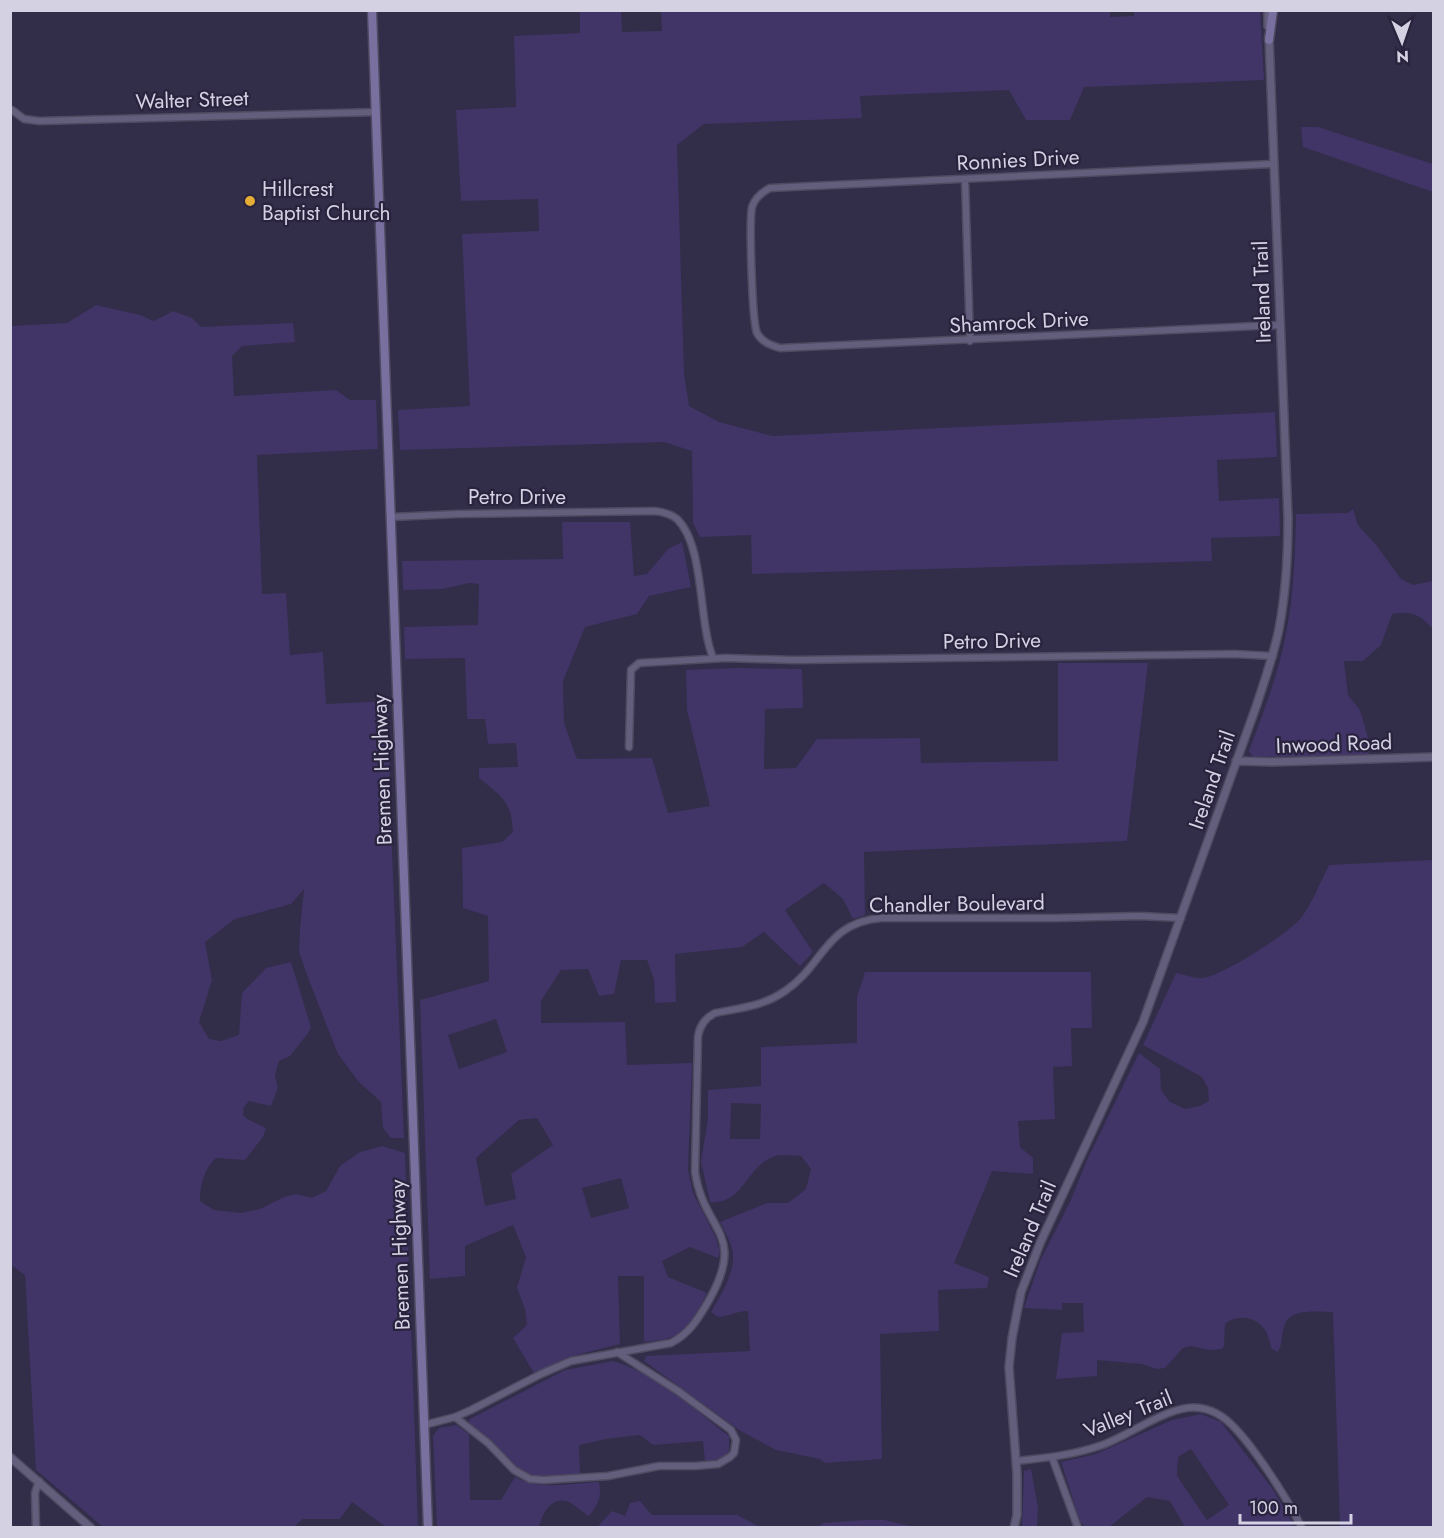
<svg xmlns="http://www.w3.org/2000/svg" width="1444" height="1538" font-family="Jost,sans-serif">
<rect width="100%" height="100%" fill="#322d48"/>
<!-- green -->
<path fill="#403566" fill-rule="evenodd" d="M580,10L621,11L622,32L662,31L661,10H1110V17L1134,16V10L1260,11L1264,80L1084,87L1070,120H1026L1009,90L860,96L862,118L704,124L677,145L684,373L689,406L719,422L773,436L1275,412L1277,457L1217,460L1219,501L1279,498L1280,536L1211,538L1212,561L752,574L751,535L700,537L693,523L692,451L664,442L400,450L398,410L470,406L462,234L539,231L538,199L461,201L456,110L516,107L514,36L580,33Z
M1301,127H1318L1433,164V192L1303,147Z
M96,305L140,315L154,321L173,311L192,318L201,327L293,323L295,342L242,346L232,356L234,396L336,390L350,400H376L378,449L257,455L262,594L286,593L290,655L323,652L326,704L388,701L390,784L382,798L379,813L391,826L404,1138H391L383,1128L381,1102L358,1081L338,1054L310,983L299,952L300,928L304,889L291,904L235,919L205,942L212,980L199,1022L209,1039L221,1041L239,1035L242,993L266,968L291,962L311,1027L309,1032L290,1056L279,1061L275,1075L278,1088L271,1106L249,1101L244,1107L243,1115L247,1119L266,1128L263,1137L245,1160L216,1158C204,1169 200,1185 200,1201L214,1210L241,1213L260,1209L284,1197L296,1194L312,1198L326,1191L340,1166L360,1152L382,1146L405,1153L418,1527H386L352,1502L340,1519H302L294,1527H103L36,1470L25,1275L10,1264L11,326L67,323Z
M1353,509L1358,525L1377,546L1401,579L1413,585L1433,581V629C1419,614 1413,611 1392,614L1381,645L1363,661H1344L1348,695L1360,710L1368,738L1369,755L1253,757L1249,751C1263,713 1279,673 1286,633C1294,594 1295,554 1296,514L1348,513Z
M562,522H630L634,576L647,574L668,549L682,542L691,587L649,596L637,614L585,627L563,681L564,723L577,759L652,758L668,813L710,806L687,710L686,670L738,668L802,669L803,708L765,709L764,769L796,768L817,739L920,738L921,763L1058,761V663H1148L1127,841L864,852L865,915L853,919L843,899L824,883L785,910L813,952L800,966L764,932L742,947L675,954L676,1002L655,1003L654,979L647,960H621L614,994L599,996L588,969L561,970L541,1001V1023L625,1022L627,1065L692,1063L688,1169L693,1193L716,1238L720,1253L718,1258L690,1247L662,1261L668,1277L707,1293C700,1307 688,1331 672,1337C664,1340 653,1341 644,1342V1276H618L620,1344L568,1357L534,1373L513,1338L527,1325L525,1309L517,1288L526,1257L513,1225L465,1246V1276L430,1279L420,1000L489,981L488,916L463,908L462,848L502,842L513,832C511,800 502,797 479,778V768L518,767L516,743L488,744L485,719H467L465,658L405,659L404,627L478,625L479,584L469,583L443,589L403,590L402,561L563,559ZM496,1019L507,1052L459,1069L448,1035ZM537,1118L553,1145L511,1174L516,1199L485,1206L476,1158L519,1120ZM621,1178L629,1208L591,1218L582,1188Z
M1433,860V1527H1340L1333,1312C1318,1312 1292,1308 1285,1324C1281,1333 1283,1344 1278,1352L1272,1349C1270,1343 1268,1335 1265,1330C1256,1316 1236,1314 1225,1324L1224,1346L1222,1349L1210,1350L1190,1346L1183,1348L1165,1368L1157,1369L1142,1364L1097,1360V1376L1056,1379L1062,1333L1084,1332L1083,1303H1062V1310L1024,1308L1040,1261L1070,1202L1088,1158L1139,1053L1160,1069L1161,1090L1170,1102L1185,1109L1200,1106L1209,1101L1208,1088L1202,1077L1143,1045L1176,973C1184,974 1195,979 1203,978C1222,976 1289,933 1301,918C1313,902 1320,882 1329,865Z
M865,972H1091L1092,1028H1071L1072,1066L1053,1067L1055,1119L1018,1121L1020,1147L1033,1158V1174L992,1171L954,1263L989,1277L987,1288L938,1290L939,1331L880,1334L882,1459L825,1463L820,1459L776,1450L739,1430L644,1361L646,1356L750,1351L748,1311C737,1311 729,1316 718,1317L711,1312C721,1294 737,1271 732,1249C730,1240 724,1230 720,1222L767,1203H788L806,1189L811,1169L801,1156C793,1156 780,1154 773,1157C747,1166 743,1205 710,1202L701,1162L708,1118V1090L761,1086V1047L857,1043V997ZM731,1103L761,1104L760,1139H730Z
M613,1361C657,1374 693,1408 729,1436V1452L719,1459L705,1461L703,1441L653,1445L640,1435L606,1439L579,1445L580,1474L536,1476L520,1472L492,1443L468,1423L470,1419L565,1370Z
M1201,1414L1221,1422L1272,1488L1295,1527H1185L1170,1501L1147,1497L1109,1527H1085L1080,1521L1061,1462L1096,1454L1172,1420ZM1191,1449L1229,1505L1207,1520L1177,1476L1178,1457Z
M456,1425L469,1434L470,1500H501L515,1477C539,1491 573,1483 599,1482C602,1497 598,1505 589,1516C583,1513 575,1505 569,1502C551,1495 542,1515 539,1527H437L433,1436L439,1428Z
M1031,1469L1038,1508L1037,1527H1022L1024,1471Z
M640,1501L652,1515H737L760,1527H599V1525L612,1511L625,1516L630,1503Z
M865,1520H884L915,1527H817L824,1523Z"/>
<g fill="none" stroke-linecap="round" stroke-linejoin="round">
<!-- minor casing -->
<g stroke="#4e4a61" stroke-width="9">
<path id="minor" d="M12,110L24,119L39,121L377,112
M1273,164L770,188C762,192 755,198 752,207C749,221 752,321 757,333C762,342 770,345 780,348L1280,325
M965,179L970,341
M391,517L458,514L655,511C663,512 671,514 677,519C705,546 698,621 713,658
M629,747L631,670L639,663L726,658L793,660L1235,654L1273,656
M455,1417L488,1443L514,1470L530,1479L544,1480L608,1476L659,1466H695L718,1464L730,1457L734,1453L736,1440L731,1430L678,1391L617,1352
M424,1425L455,1417L471,1410L541,1374L571,1361L671,1343C689,1334 698,1319 708,1302C748,1232 704,1233 695,1172L698,1036C700,1025 705,1018 715,1013C740,1008 764,1006 785,991C824,965 825,923 881,918H1055L1140,916L1181,918
M1052,1457L1078,1528
M1016,1461C1045,1458 1074,1455 1102,1445C1129,1436 1171,1403 1200,1408C1207,1409 1215,1412 1221,1416C1246,1432 1288,1500 1302,1528
M36,1528L35,1493L39,1481"/>
</g>
<!-- tertiary casing -->
<g stroke="#4e4a61" stroke-width="10">
<path id="tertiary" d="M1268,10V26
M1236,761L1272,762L1434,757
M10,1457L91,1528
M1014,1528L1017,1515V1475L1009,1367L1012,1338L1021,1292L1041,1241L1143,1022L1257,704C1265,679 1274,654 1279,629C1286,592 1288,555 1288,518L1269,37"/>
</g>
<!-- secondary casing -->
<g stroke="#4e4a61" stroke-width="11">
<path id="secondary" d="M372,10L428,1528
M1269,40L1273,10"/>
</g>
<!-- minor -->
<use href="#minor" stroke="#635e7c" stroke-width="6"/>
<!-- tertiary -->
<use href="#tertiary" stroke="#635e7c" stroke-width="7"/>
<!-- secondary -->
<use href="#secondary" stroke="#7970a0" stroke-width="8"/>
</g>
<!-- markers -->
<circle fill="#e4ad35" stroke="#29233e" stroke-width="2" cx="250" cy="201" r="6"/>
<g text-anchor="middle" dominant-baseline="central" stroke-width="4.5" stroke-linejoin="round" paint-order="stroke">
<!-- street labels -->
<g font-size="21" fill="#d4d1e3" stroke="#29233e">
<text transform="translate(192 100) rotate(-2)">Walter Street</text>
<text transform="translate(1018 160) rotate(-3)">Ronnies Drive</text>
<text transform="translate(1262 292) rotate(-92)">Ireland Trail</text>
<text transform="translate(1019 322) rotate(-3)">Shamrock Drive</text>
<text x="517" y="497">Petro Drive</text>
<text transform="translate(992 641) rotate(-1)">Petro Drive</text>
<text transform="translate(1334 744) rotate(-2)">Inwood Road</text>
<text transform="translate(382 770) rotate(-92)">Bremen Highway</text>
<text transform="translate(1212 780) rotate(-71)">Ireland Trail</text>
<text transform="translate(957 904) rotate(-1)">Chandler Boulevard</text>
<text transform="translate(1030 1229) rotate(-67)">Ireland Trail</text>
<text transform="translate(400 1255) rotate(-92)">Bremen Highway</text>
<text transform="translate(1128 1414) rotate(-22)">Valley Trail</text>
</g>
<!-- poi labels -->
<g font-size="21" fill="#d4d1e3" stroke="#29233e" text-anchor="start">
<text x="262" y="189">Hillcrest<tspan x="262" dy="24">Baptist Church</tspan></text>
</g>
</g>
<!-- border -->
<rect width="1444" height="1538" fill="none" stroke="#d4d1e3" stroke-width="24"/>
<!-- north arrow -->
<g transform="translate(1402 42) rotate(178)" stroke="#29233e" stroke-width="4.5" paint-order="stroke">
<path d="M0-4.5L10 22L0 15L-10 22Z" fill="#d4d1e3"/>
<text y="-9" font-size="16" font-weight="bold" text-anchor="middle" fill="#d4d1e3">N</text>
</g>
<!-- scale -->
<path d="M1240 1514v9h111v-9" fill="none" stroke="#d4d1e3" stroke-width="3"/>
<text x="1249" y="1514" font-size="18" fill="#d4d1e3" stroke="#29233e" stroke-width="4.5" paint-order="stroke">100 m</text>
</svg>
